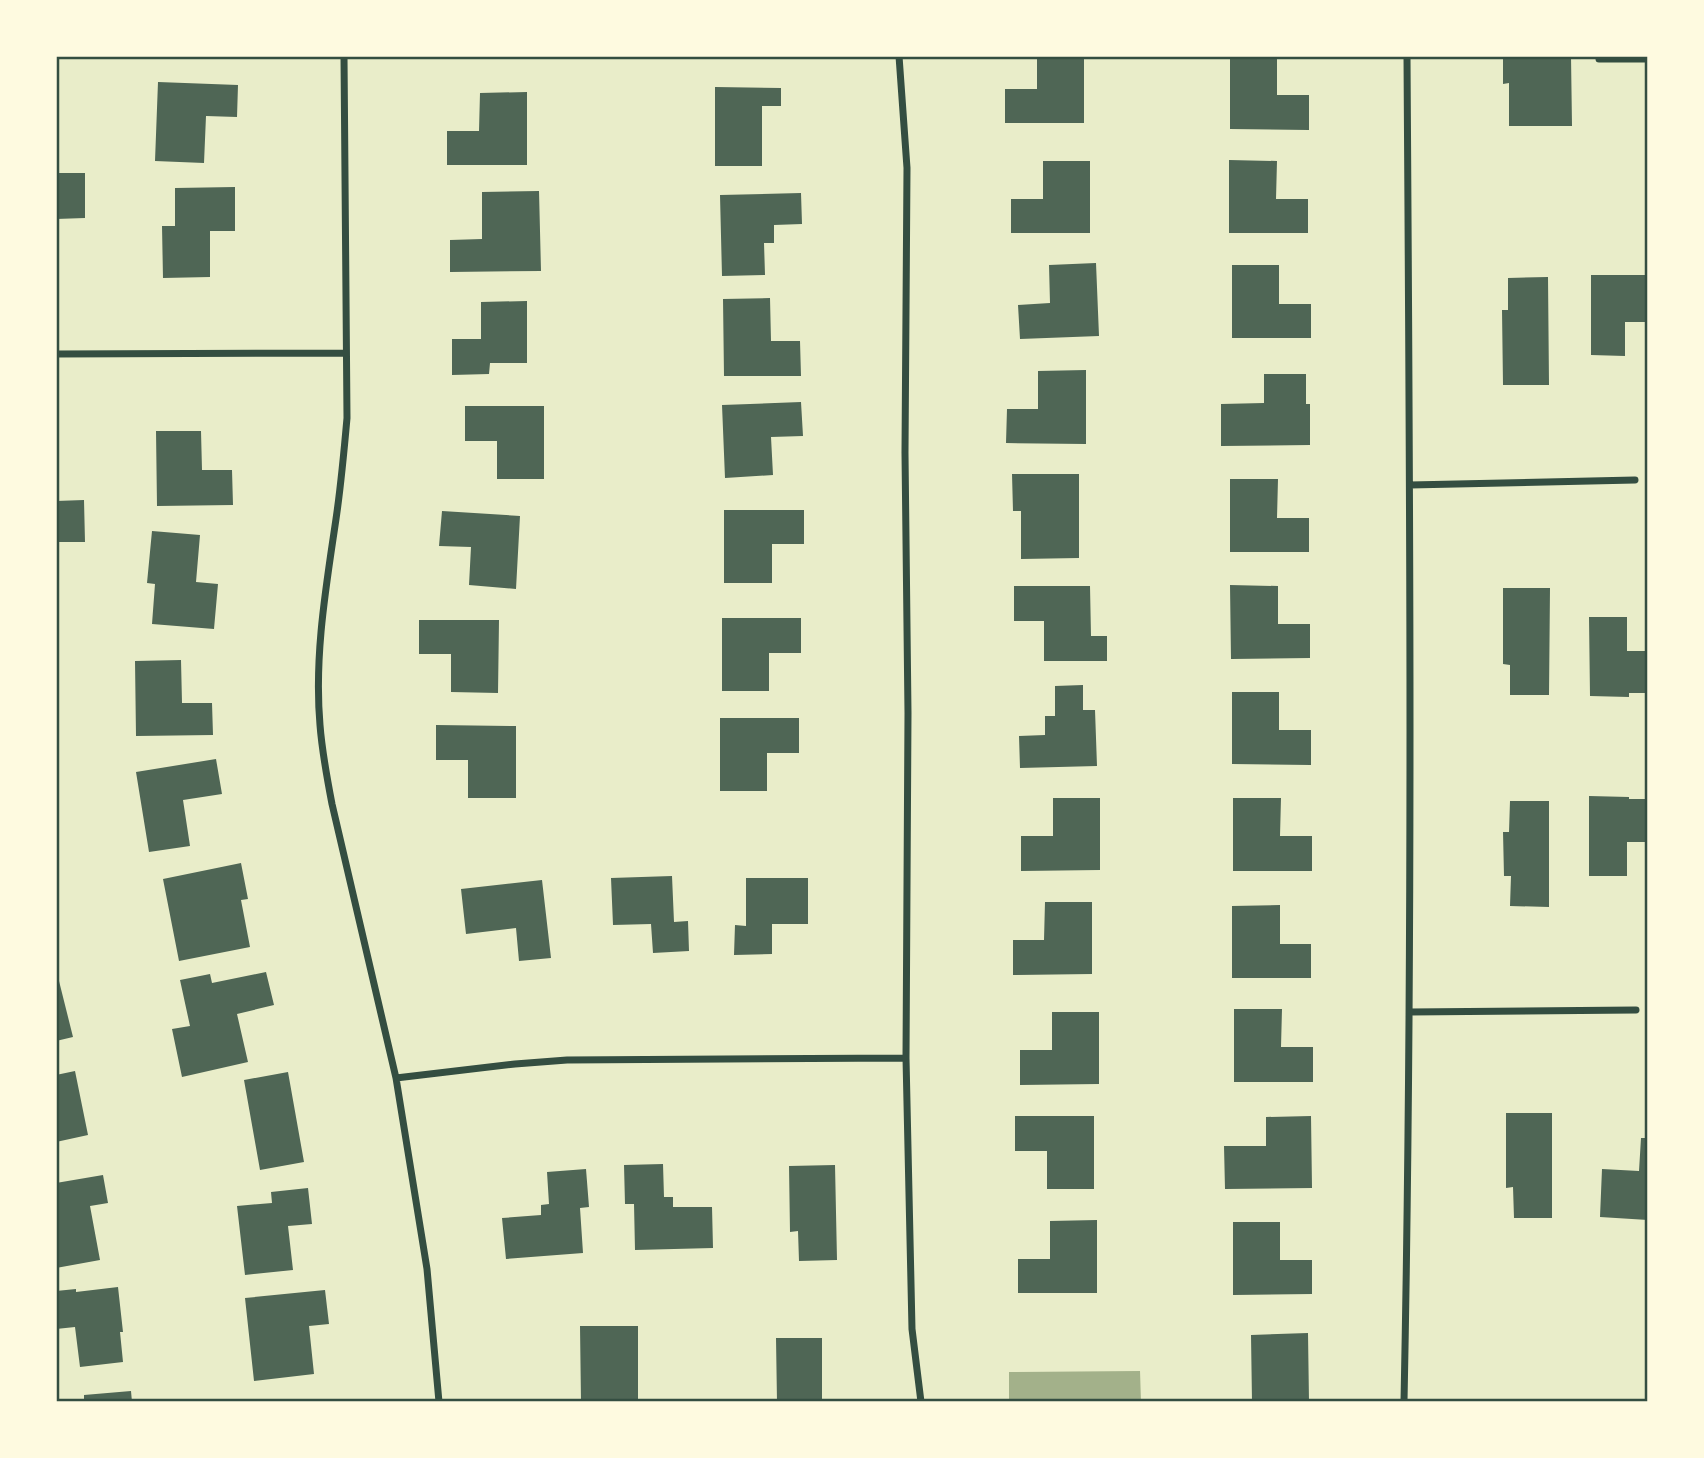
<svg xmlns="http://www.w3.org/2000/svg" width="1704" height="1458" font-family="'Open Sans',sans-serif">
<rect width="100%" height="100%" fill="#e9edc9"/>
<!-- water -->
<path fill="#a3b18a" d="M1140,1371L1141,1402H1009V1372Z"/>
<!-- building -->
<path fill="#4f6655" d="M1037,56H1084V123H1005V89H1037Z
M1503,56H1571L1572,126H1509V83L1503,84Z
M1230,57H1277V95H1309V130L1230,129Z
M158,82L238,85L237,117L206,116L204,163L155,161Z
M715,87L781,88V106H762V166H715Z
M527,92V165H447V131H479L480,93Z
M1229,160L1277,161L1276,199H1308V233H1229Z
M1043,161H1090V233H1011V199H1043Z
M56,173H85V218L56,219Z
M235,187V231H210V277L163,278L162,226H175V188Z
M539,191L541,271L450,272V240L482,239V192Z
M801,193L802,224L774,225V243H764L765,275L722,276L720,195Z
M1096,263L1099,336L1020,339L1018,305L1050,303L1049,265Z
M1232,265H1279V304H1311V338H1232Z
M1591,275H1648V322H1625V356L1591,355Z
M1548,277L1549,385H1503L1502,310H1508V278Z
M770,298L771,341H800L801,376H724L723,299Z
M527,301V363H490L489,374L452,375V339H481V302Z
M1086,370V444L1006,443L1007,409H1038V371Z
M1264,374H1306V404H1310V445L1221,446V404L1264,403Z
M801,402L803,436L771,437L773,475L725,478L722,405Z
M465,406H544V479H497V441H465Z
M156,431H201L202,470H232L233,505L157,506Z
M1012,474H1079V558L1021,559V511H1013Z
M1230,479H1278L1277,518H1309V552H1230Z
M84,500L85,542H56V501Z
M724,510H804V544H772V583H724Z
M442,511L520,516L516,589L469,585L471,547L439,546Z
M152,531L200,535L196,582L218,584L214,629L152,624L155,584L147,583Z
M1230,585L1278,586V624H1310V658L1231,659Z
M1014,586H1090L1091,636H1107V661H1044V621H1014Z
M1503,588H1550L1549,695H1510V665L1503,664Z
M1589,617H1627V651H1648V693H1629V697L1590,696Z
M722,618H801V653H769V691H722Z
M419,620H499L498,693L451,692V654H419Z
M181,660L182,703H212L213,735L136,736L135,661Z
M1083,685V710H1095L1097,766L1020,768L1019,736L1045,735V716H1055V686Z
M1232,692H1279V730H1311V765L1232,764Z
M720,718H799V753H767V791H720Z
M436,725L516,726V798H468V760H436Z
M216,759L222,794L183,800L190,846L149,852L136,772Z
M1589,796L1629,797V799H1648V842H1627V876H1589Z
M1053,798H1100V870L1021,871V836H1053Z
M1233,798H1281L1280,836H1312V871H1233Z
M1510,801H1549V907L1510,906L1511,876H1504L1503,832H1509Z
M241,863L248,899L241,900L250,947L179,961L163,879Z
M672,876L674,922L688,921L689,951L653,953L651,924L613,925L611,878Z
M746,878H808V924H772V954L734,955L735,925L746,926Z
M542,880L551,958L519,961L516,928L466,934L461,889Z
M1045,902H1092V974L1013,975V940H1044Z
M1280,905V944H1311V978H1232V906Z
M56,969L73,1037L56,1041Z
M266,972L274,1005L237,1014L248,1062L182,1077L172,1029L190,1026L180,980L210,974L212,983Z
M1234,1009H1282L1281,1047H1313V1082H1234Z
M1052,1012H1099V1084L1020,1085V1050H1052Z
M75,1071L88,1135L56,1142V1075Z
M288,1072L304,1162L260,1170L244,1080Z
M1506,1113H1552V1218H1514L1513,1187L1506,1188Z
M1015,1116H1094V1189H1047V1151H1015Z
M1311,1116L1312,1188L1225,1189L1224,1146H1266V1117Z
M1641,1138H1648V1220L1600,1217L1602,1169L1639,1171Z
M663,1164L664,1197H673V1207H712L713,1248L635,1250L634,1204H625L624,1165Z
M835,1165L837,1260L799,1261L798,1231L790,1232L789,1166Z
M586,1169L589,1207L580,1208L583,1253L506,1259L502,1218L541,1215V1205L549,1204L547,1172Z
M103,1175L108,1203L90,1206L100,1260L56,1268V1183Z
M308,1188L312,1224L288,1226L293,1270L245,1275L237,1206L272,1203L271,1192Z
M1097,1220V1293H1018V1259H1050V1221Z
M1233,1222H1280V1260H1312V1294L1233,1295Z
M118,1287L123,1332H120L123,1362L80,1367L75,1327L56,1329V1291L76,1289V1292Z
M325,1290L329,1324L309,1326L314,1374L254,1381L245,1298Z
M580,1326H638V1402H581Z
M1308,1333L1309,1402H1252L1251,1335Z
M776,1338H822V1402H777Z
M131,1391L132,1402H84V1395Z"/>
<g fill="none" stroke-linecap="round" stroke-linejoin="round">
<!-- minor -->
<path stroke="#344e41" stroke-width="7" d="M344,56L347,418C344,452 341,485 336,519C326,587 314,656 320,725C322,752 327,778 332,804L396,1078L427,1269L439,1402
M899,56L907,168L905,453L908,713L906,1058L912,1329L921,1402
M1599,56V59H1648
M56,354L346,353
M1410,485L1635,480
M1410,1012L1636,1010
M396,1078L515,1064L567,1060L906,1058
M1404,1402C1413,953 1410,505 1407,56"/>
</g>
<!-- border -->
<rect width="1704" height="1458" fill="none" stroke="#fefae0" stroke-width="116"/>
<rect x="58" y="58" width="1588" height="1342" fill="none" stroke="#344e41" stroke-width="2.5"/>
</svg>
